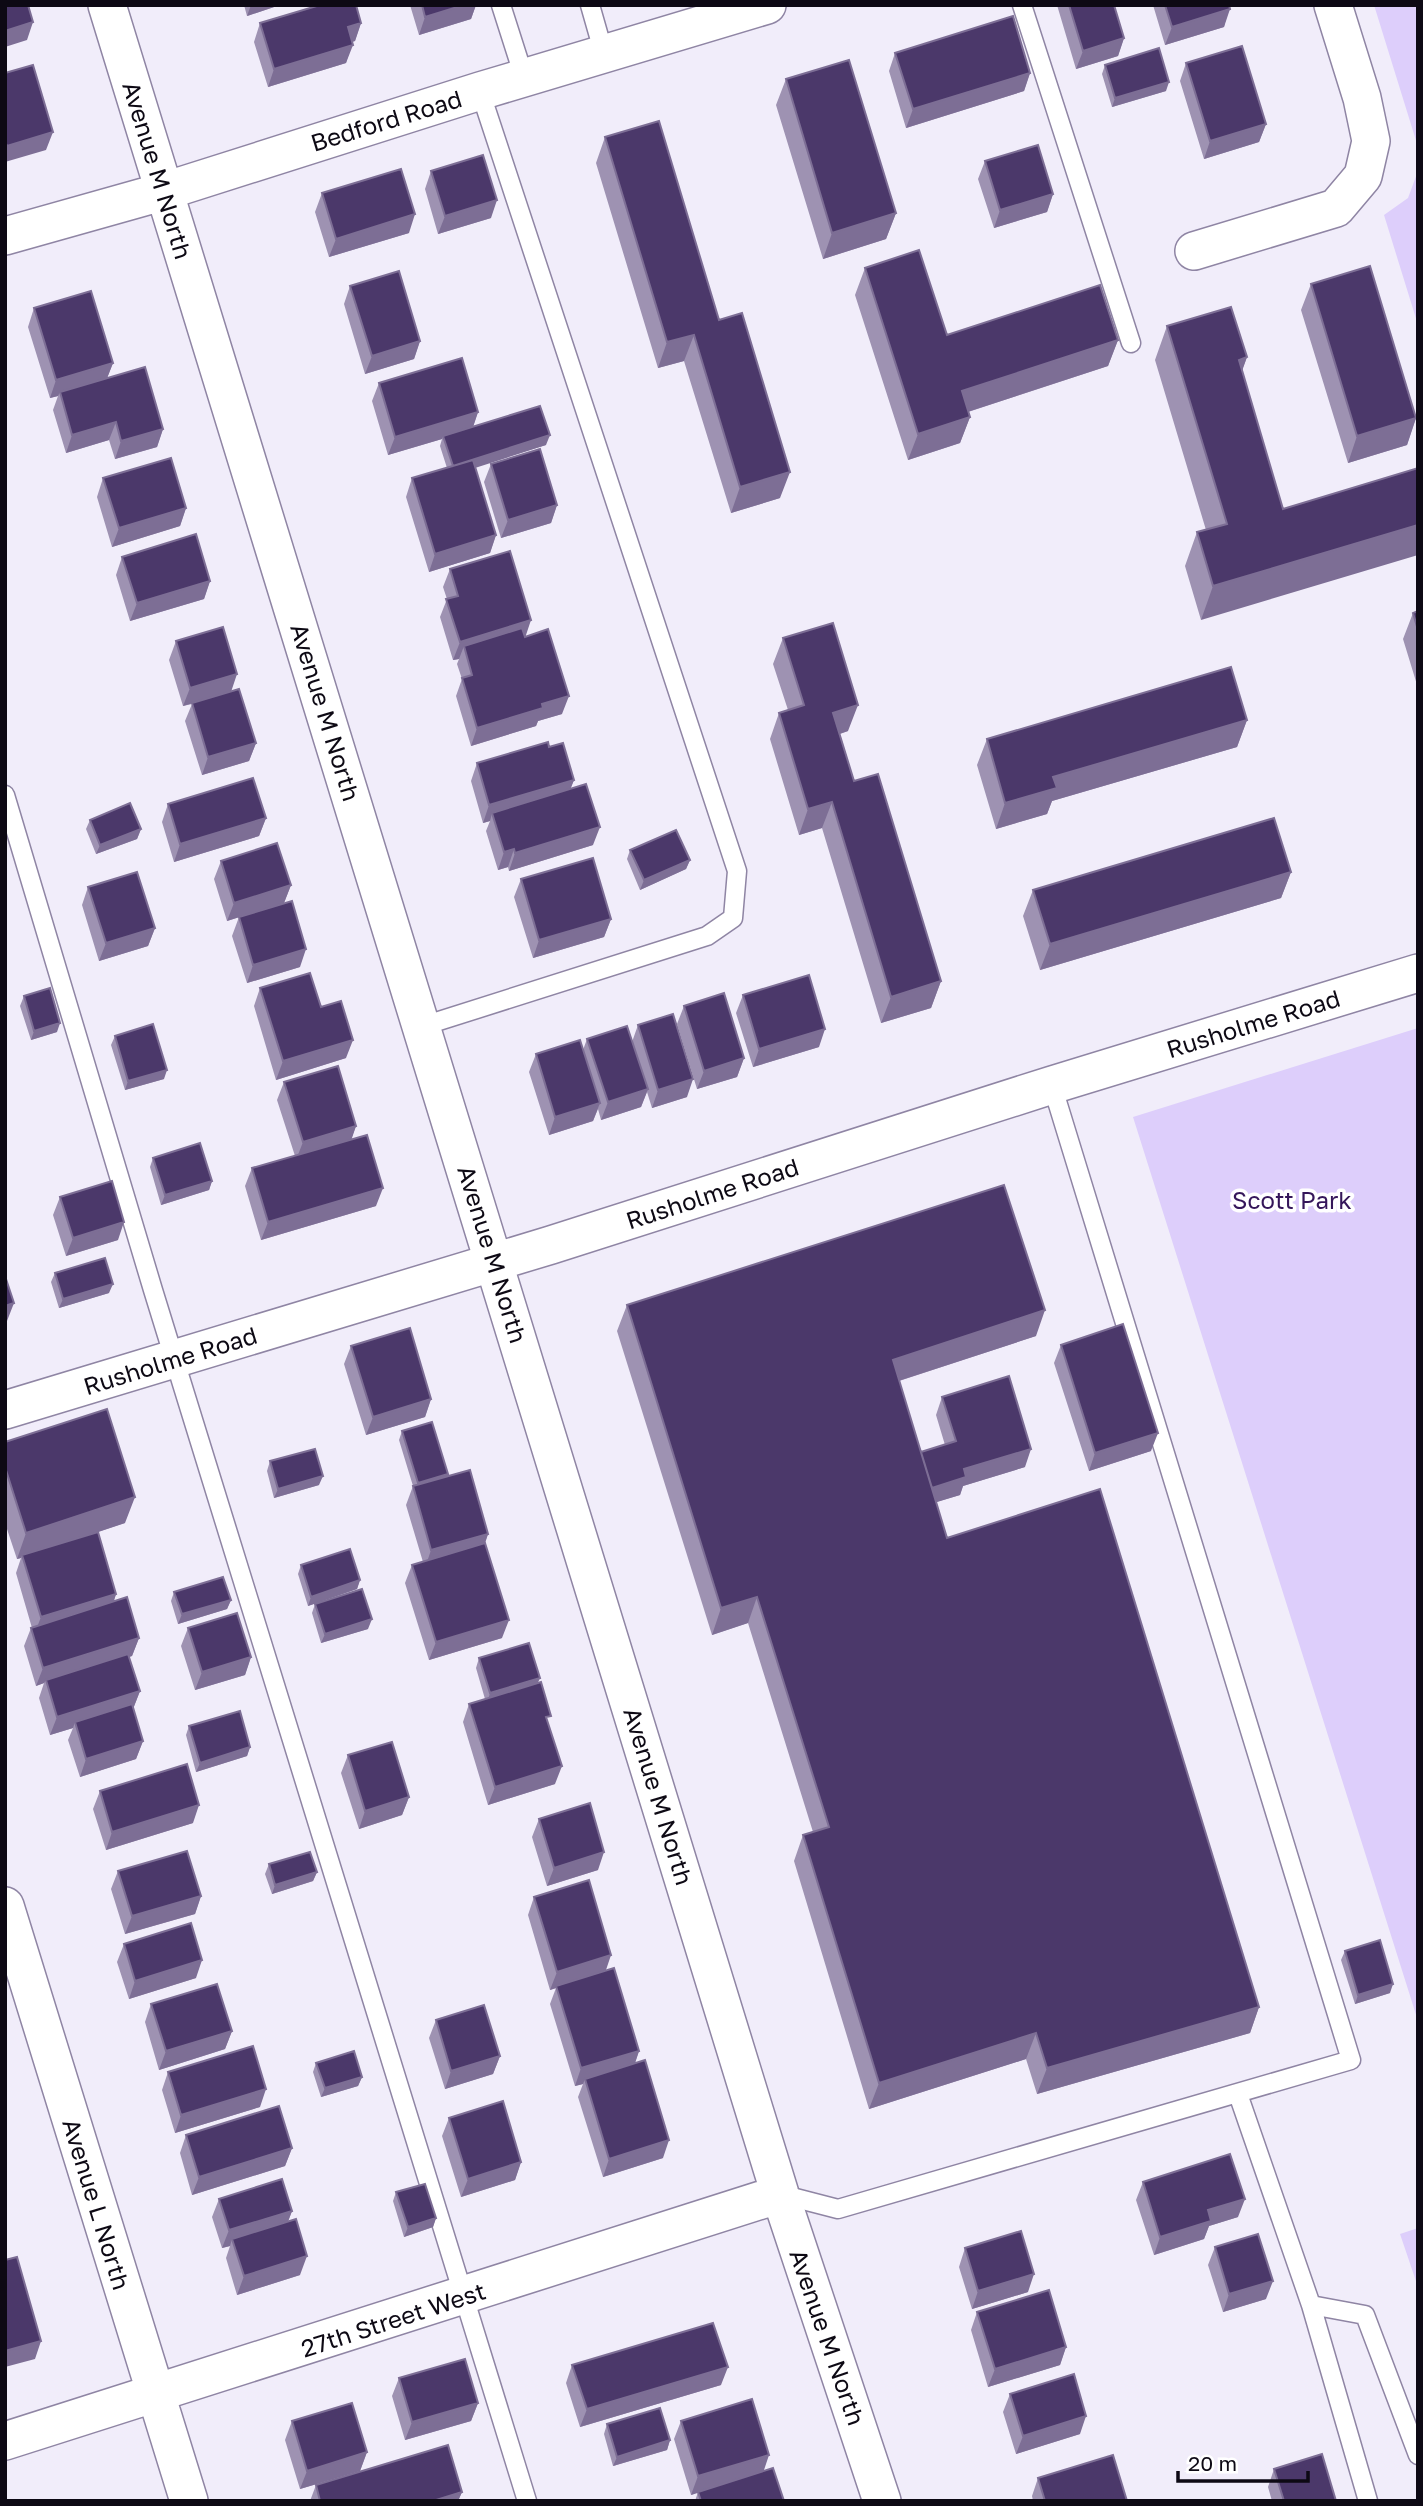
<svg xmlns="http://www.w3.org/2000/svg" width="1423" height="2506" font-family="'Golos Text',sans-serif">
<rect width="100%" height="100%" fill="#f1edfa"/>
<!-- green -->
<path fill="#ddcefb" d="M1374,5H1418V147Z
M1418,171V325L1384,215L1408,198Z
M1418,1028V2021L1133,1117Z
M1418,2228V2287L1400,2234Z"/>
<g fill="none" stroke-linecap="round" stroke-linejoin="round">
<!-- lane casing -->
<g stroke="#8f85a4" stroke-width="21">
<path id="lane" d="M501,5L524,77
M590,5L604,54
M1022,5L1131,343
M5,795L153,1290L527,2501
M423,1026L707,936L733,918L737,871L480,91
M1238,2094L1311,2305L1368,2501
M780,2194L838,2209L1351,2060L1052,1085
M1311,2305L1365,2315L1418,2455"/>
</g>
<!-- street casing -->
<g stroke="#8f85a4" stroke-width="40">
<path id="street" d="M107,5L780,2194L882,2501
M5,236L165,191L480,91L767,5
M1194,251L1336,208L1363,176L1371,141L1362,98L1333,5
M5,1410L551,1245L1052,1085L1418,973
M5,1906L189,2501
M5,2441L780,2194"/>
</g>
<!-- lane -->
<use href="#lane" stroke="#fff" stroke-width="18"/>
<!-- street -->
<use href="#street" stroke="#fff" stroke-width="37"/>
</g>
<!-- wall -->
<path fill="#9e92b2" d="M244,5H280L247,16Z
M410,5H476L471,19L419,35Z
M1057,5H1114L1124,38L1118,56L1076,69Z
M1153,5H1229L1224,27L1165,45Z
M260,23H361L355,41L352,42L346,63L268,87L254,42Z
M895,53L1030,73L1024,91L906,128L889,71Z
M1186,63L1266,124L1259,142L1204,159L1180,81Z
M1105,65L1166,91L1112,107L1102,74Z
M786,79L896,213L886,239L823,259L776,105Z
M605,137L780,498L731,513L684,361L658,368L596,163Z
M985,161L1053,194L1047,212L994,228L978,179Z
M431,171L491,218L438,234L425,189Z
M322,193L409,233L329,257L315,212Z
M865,268L947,335L1118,340L1108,366L968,412L970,417L960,443L908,460L855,295Z
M1311,284L1416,418L1407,445L1348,463L1301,310Z
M350,286L420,341L414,359L365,374L344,304Z
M34,308L113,363L107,378L163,429L157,447L115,459L109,440L66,453L53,410L58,396L50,398L28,327Z
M1167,326L1247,357L1242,370L1283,509L1201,620L1185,566L1197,532L1206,530L1155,360Z
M379,383L478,412L473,427L546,445L475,467L496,535L490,553L429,572L406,497L412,478L447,468L440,446L442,439L388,455L372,401Z
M491,464L557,505L551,523L501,538L484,482Z
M103,478L186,508L180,526L112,547L97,497Z
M122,557L210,581L204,599L130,621L116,575Z
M450,569L526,636L562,714L538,721L536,726L471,746L456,696L462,679L457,664L459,659L453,660L440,617L447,599L443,587Z
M1418,611V688L1403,639L1413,613Z
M783,638L848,731L840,734L854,781L941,981L931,1008L881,1023L822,828L799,835L770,739L779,713L788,710L773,664Z
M176,641L231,691L256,743L249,761L202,775L185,721L192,704L183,706L169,660Z
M1247,720L1237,747L1052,801L1047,814L996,829L977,765L987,739Z
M549,747L574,780L570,789L593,845L509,871L508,867L498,870L486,831L490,821L483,823L471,781L477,763Z
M168,804L266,818L259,836L174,862L162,822Z
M90,820L141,829L137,839L96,854L86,829Z
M630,850L690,860L686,869L640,890L627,859Z
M221,861L291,885L284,903L227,921L214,879Z
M1291,872L1281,898L1040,970L1023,916L1033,890Z
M521,879L611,919L604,937L533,958L514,897Z
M88,887L155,928L148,946L99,961L82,905Z
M239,917L300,967L247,983L232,936Z
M260,988L321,1007L346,1058L276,1080L254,1006Z
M743,995L819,1047L753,1067L736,1013Z
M24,996L57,1032L31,1040L20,1006Z
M684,1006L744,1058L737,1077L697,1089L677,1024Z
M638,1025L687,1097L652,1108L647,1092L641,1107L601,1120L598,1109L593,1121L549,1135L529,1072L536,1054L583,1050L587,1039L632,1042Z
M115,1036L164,1079L125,1090L111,1045Z
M284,1082L356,1126L351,1139L376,1206L261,1240L245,1186L252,1168L295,1156L277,1100Z
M153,1158L212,1181L209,1190L161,1205L150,1167Z
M60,1197L118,1240L66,1256L53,1215Z
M55,1273L109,1293L59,1308L51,1282Z
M627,1305L1036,1336L899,1381L921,1452L945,1445L936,1415L942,1397L1025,1467L963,1486L960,1495L936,1502L947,1538L1259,2007L1250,2033L1037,2094L1026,2059L869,2109L794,1861L803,1835L813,1832L748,1623L712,1635L617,1331Z
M1061,1345L1151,1451L1089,1471L1054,1363Z
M351,1346L431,1399L425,1417L366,1435L344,1364Z
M402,1431L448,1474L447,1476L488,1534L485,1543L502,1638L429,1660L405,1583L412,1565L423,1562L406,1505L413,1486L399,1440Z
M5,1442L125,1523L98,1532L116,1594L114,1601L139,1638L132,1656L129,1657L140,1691L133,1709L143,1741L136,1759L80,1777L68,1740L73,1728L50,1735L39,1698L44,1683L36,1686L24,1646L31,1628H32L16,1573L21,1558L17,1559L5,1523Z
M270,1461L319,1485L274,1498L267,1471Z
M301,1565L360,1580L357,1589L308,1606L298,1574Z
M174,1592L231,1600L227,1609L178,1624L171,1601Z
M315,1604L368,1629L321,1643L312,1613Z
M188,1628L251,1657L245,1675L195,1690L181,1646Z
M479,1658L538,1683L555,1784L488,1805L463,1722L469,1704L485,1699L476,1668Z
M189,1726L250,1747L247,1756L196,1772L186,1735Z
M348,1755L409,1797L402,1815L359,1829L341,1773Z
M100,1791L193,1823L106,1850L93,1809Z
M539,1819L598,1870L547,1886L532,1837Z
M269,1864L317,1872L313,1881L272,1894L265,1874Z
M118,1871L201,1896L195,1914L125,1934L111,1889Z
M534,1897L606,1971L639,2051L635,2063L663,2158L603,2177L578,2097L583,2084L575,2086L550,2004L556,1988L550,1990L528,1915Z
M124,1944L196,1978L129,1999L117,1962Z
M1345,1951L1390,1993L1355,2004L1341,1960Z
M151,2004L232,2031L225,2049L159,2070L145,2022Z
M436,2020L500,2056L493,2074L445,2089L429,2038Z
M316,2063L362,2077L358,2086L321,2097L313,2072Z
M168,2072L260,2107L175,2133L162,2090Z
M449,2118L521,2162L515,2180L461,2197L442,2136Z
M186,2135L292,2148L285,2166L192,2195L180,2153Z
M1143,2182L1238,2217L1209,2226L1204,2239L1154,2255L1136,2200Z
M396,2192L436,2218L433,2227L404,2237L393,2201Z
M219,2199L292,2211L288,2222L300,2275L237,2295L226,2258L230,2246L222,2248L212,2217Z
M1215,2247L1266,2299L1223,2312L1208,2265Z
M965,2248L1028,2292L972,2309L959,2267Z
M977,2312L1066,2347L1060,2365L988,2387L971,2330Z
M572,2365L721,2385L580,2427L566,2383Z
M399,2378L478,2403L471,2421L405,2440L392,2396Z
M1010,2394L1080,2434L1016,2454L1003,2412Z
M292,2421L367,2452L360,2471L300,2489L285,2440Z
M681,2421L763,2471L784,2501H695L698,2492L691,2495L674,2439Z
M607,2424L670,2440L667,2450L613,2466L604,2434Z
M1274,2469L1336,2501H1272L1268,2487Z
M1038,2478L1127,2501H1033L1032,2496Z
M316,2485L462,2492L458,2501H310Z"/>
<!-- shaded-wall -->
<path fill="#7d6e95" d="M251,5H280L247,16Z
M464,5H476L471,19L419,35L425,17Z
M1230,9L1224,27L1165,45L1172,27Z
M33,22L27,40L5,47V31Z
M361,23L355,41L341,45L348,27Z
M1124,38L1118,56L1076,69L1083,51Z
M353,45L346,63L268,87L274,69Z
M1030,73L1024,91L906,128L913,109Z
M1169,82L1166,91L1112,107L1115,98Z
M1266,124L1259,142L1204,159L1210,141Z
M53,132L46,150L5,162V150L7,146Z
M1053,194L1047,212L994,228L1000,210Z
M497,200L491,218L438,234L445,216Z
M896,213L886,239L823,259L832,233Z
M415,214L409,233L329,257L336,239Z
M694,335L684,361L658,368L667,342Z
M1118,340L1108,366L952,417L962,391Z
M420,341L414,359L365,374L372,356Z
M1247,357L1235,391L1239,360Z
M113,363L106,381L60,392L58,396L50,398L56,380Z
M478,412L472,430L443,436L442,439L388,455L395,437Z
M970,417L960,443L908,460L918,434Z
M1416,418L1407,445L1348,463L1357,436Z
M116,422L109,440L66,453L72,435Z
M163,429L157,447L115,459L121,441Z
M550,435L546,445L450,476L453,466Z
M790,472L780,498L731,513L740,487Z
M557,505L551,523L501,538L508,520Z
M186,508L180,526L112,547L119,528Z
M1418,525V555L1201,620L1213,586Z
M496,535L490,553L429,572L435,554Z
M210,581L204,599L130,621L137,603Z
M531,620L525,638L464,646L459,659L453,660L460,642Z
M237,674L231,692L183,706L190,688Z
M569,696L562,714L538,721L536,726L471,746L477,728L542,704Z
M858,705L848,731L824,739L833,713Z
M1247,720L1237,747L1052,801L1047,814L996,829L1005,803L1053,777Z
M256,743L249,761L202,775L208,757Z
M574,780L567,798L492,813L490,821L483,823L489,805Z
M832,802L822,828L799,835L808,809Z
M266,818L259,836L174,862L180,844Z
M600,827L593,845L509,871L515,853Z
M141,829L137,839L96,854L100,845Z
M514,849L508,867L498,870L504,852Z
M690,860L686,869L640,890L644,880Z
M1291,872L1281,898L1040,970L1050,944Z
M291,885L284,903L227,921L234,903Z
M611,919L604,937L533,958L539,940Z
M155,928L148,946L99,961L106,943Z
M306,949L300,967L247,983L253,965Z
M941,981L931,1008L881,1023L891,997Z
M60,1023L57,1032L31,1040L34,1031Z
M825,1029L819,1047L753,1067L759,1049Z
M353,1040L346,1058L276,1080L283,1061Z
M744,1058L737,1077L697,1089L704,1071Z
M167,1070L164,1079L125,1090L128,1081Z
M693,1079L687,1097L652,1108L658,1090Z
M648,1089L641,1107L601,1120L608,1102Z
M600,1103L593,1121L549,1135L555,1117Z
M356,1126L350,1144L296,1160L303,1142Z
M212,1181L209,1190L161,1205L165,1195Z
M383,1188L376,1206L261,1240L268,1222Z
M124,1222L118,1240L66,1256L73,1238Z
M113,1284L109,1293L59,1308L63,1299Z
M14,1303L7,1321L5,1322V1306Z
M1045,1310L1036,1336L883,1386L893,1360Z
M431,1399L425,1417L366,1435L373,1417Z
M1158,1433L1151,1451L1089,1471L1095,1453Z
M1031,1449L1025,1467L963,1486L960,1495L924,1506L930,1488L964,1469Z
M448,1474L445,1483L415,1492L418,1483Z
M323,1476L319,1485L274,1498L278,1489Z
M135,1497L125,1523L23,1557L22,1555L21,1558L17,1559L26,1533Z
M488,1534L482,1552L425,1568L431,1550Z
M360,1580L357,1589L308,1606L311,1597Z
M116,1594L110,1612L34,1635L41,1617Z
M757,1597L748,1623L712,1635L721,1608Z
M231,1600L227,1609L178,1624L182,1614Z
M372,1619L368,1629L321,1643L325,1634Z
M509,1620L502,1638L429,1660L436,1642Z
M139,1638L132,1656L47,1683L46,1680L44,1683L36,1686L43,1668Z
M251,1657L245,1675L195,1690L202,1672Z
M540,1678L536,1687L487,1703L490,1693Z
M140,1691L133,1709L75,1722L73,1728L50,1735L57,1717Z
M143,1741L136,1759L80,1777L86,1759Z
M250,1747L247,1756L196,1772L200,1763Z
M562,1766L555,1784L488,1805L495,1787Z
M409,1797L402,1815L359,1829L365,1811Z
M199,1805L193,1823L106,1850L112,1832Z
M604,1852L598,1870L547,1886L554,1868Z
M317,1872L313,1881L272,1894L275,1885Z
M201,1896L195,1914L125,1934L132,1916Z
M611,1955L605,1973L556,1986V1988L550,1990L557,1972Z
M202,1960L196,1978L129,1999L135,1981Z
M1393,1984L1390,1993L1355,2004L1358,1995Z
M1259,2007L1250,2033L1037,2094L1047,2068Z
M232,2031L225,2049L159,2070L166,2051Z
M1036,2033L1026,2059L869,2109L879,2083Z
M639,2051L633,2069L585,2079L583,2084L575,2086L581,2068Z
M500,2056L493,2074L445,2089L451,2071Z
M362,2077L358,2086L321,2097L325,2088Z
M266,2089L260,2107L175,2133L181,2115Z
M669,2140L663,2158L603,2177L609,2159Z
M292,2148L285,2166L192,2195L199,2177Z
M521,2162L515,2180L461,2197L468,2179Z
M1245,2199L1238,2217L1209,2226L1204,2239L1154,2255L1160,2237L1208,2210Z
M292,2211L285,2229L232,2239L230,2246L222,2248L229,2230Z
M436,2218L433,2227L404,2237L408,2227Z
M307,2256L300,2275L237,2295L244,2276Z
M1034,2274L1028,2292L972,2309L978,2291Z
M1273,2281L1266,2299L1223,2312L1229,2294Z
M41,2341L35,2359L5,2367V2351Z
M1066,2347L1060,2365L988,2387L995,2369Z
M728,2367L721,2385L580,2427L587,2409Z
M478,2403L471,2421L405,2440L412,2422Z
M1086,2416L1080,2434L1016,2454L1023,2436Z
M670,2440L667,2450L613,2466L617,2457Z
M367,2452L360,2471L300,2489L307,2471Z
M769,2455L763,2473L691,2495L698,2476Z
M462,2492L458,2501H433Z"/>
<!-- building -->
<path fill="#4b386a" stroke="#7d6e95" stroke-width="2" d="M5,5H28L33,22L5,31Z
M320,5H356L361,23L348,27L353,45L274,69L260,23Z
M422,5H464L425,17Z
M1069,5H1114L1124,38L1083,51Z
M1165,5H1229L1230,9L1172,27Z
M1013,16L1030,73L913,109L895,53Z
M1242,46L1266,124L1210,141L1186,63Z
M1159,48L1169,82L1115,98L1105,65Z
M849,60L896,213L832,233L786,79Z
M33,65L53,132L7,146L5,141V73Z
M659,121L719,320L742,313L790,472L740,487L694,335L667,342L605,137Z
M1038,145L1053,194L1000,210L985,161Z
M483,155L497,200L445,216L431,171Z
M401,169L415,214L336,239L322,193Z
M919,250L947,335L1100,285L1118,340L962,391L970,417L918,434L865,268Z
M1370,266L1416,418L1357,436L1311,284Z
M399,271L420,341L372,356L350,286Z
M91,291L113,363L56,380L34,308Z
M1231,307L1247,357L1239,360L1283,509L1418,468V525L1213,586L1197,532L1227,524L1167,326Z
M462,358L478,412L395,437L379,383Z
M145,367L163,429L121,441L116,422L72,435L60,392Z
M540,406L550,435L453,466L443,436Z
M540,449L557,505L508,520L491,464Z
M171,458L186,508L119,528L103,478Z
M473,460L496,535L435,554L412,478Z
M196,534L210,581L137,603L122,557Z
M510,551L531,620L460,642L446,599L458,596L450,569Z
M1418,611V630L1413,613Z
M833,623L858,705L833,713L854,781L878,774L941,981L891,997L832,802L808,809L779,713L804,705L783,638Z
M223,627L237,674L190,688L176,641Z
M522,628L525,637L548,629L569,696L542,704L543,708L477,728L462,678L472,675L464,646Z
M1231,667L1247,720L1053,777L1057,788L1005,803L987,739Z
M239,689L256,743L208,757L192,703Z
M548,742L549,747L563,743L574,780L489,805L477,763Z
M253,778L266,818L180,844L168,804Z
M586,784L600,827L515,853L514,849L504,852L492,813Z
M130,803L141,829L100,845L90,820Z
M1274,818L1291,872L1050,944L1033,890Z
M676,830L690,860L644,880L630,850Z
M277,843L291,885L234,903L221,861Z
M593,858L611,919L539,940L521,879Z
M137,872L155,928L106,943L88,887Z
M292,901L306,949L253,965L239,917Z
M310,973L321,1007L341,1001L353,1040L283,1061L260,988Z
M809,975L825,1029L759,1049L743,995Z
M50,988L60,1023L34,1031L24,996Z
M724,993L744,1058L704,1071L684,1006Z
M673,1014L693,1079L658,1090L638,1025Z
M153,1024L167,1070L128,1081L115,1036Z
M627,1026L648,1089L608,1102L587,1039Z
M580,1040L600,1103L555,1117L536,1054Z
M338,1066L356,1126L303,1142L284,1082Z
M367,1135L383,1188L268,1222L252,1168Z
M200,1143L212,1181L165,1195L153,1158Z
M112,1181L124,1222L73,1238L60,1197Z
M1004,1185L1045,1310L893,1360L947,1538L1100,1489L1259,2007L1047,2068L1036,2033L879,2083L803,1835L829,1827L757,1597L721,1608L627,1305Z
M105,1258L113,1284L63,1299L55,1273Z
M5,1276L14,1303L5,1306Z
M1123,1324L1158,1433L1095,1453L1061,1345Z
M410,1328L431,1399L373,1417L351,1346Z
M1009,1376L1031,1449L964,1469L966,1477L932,1488L921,1452L956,1441L942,1397Z
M107,1409L135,1497L26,1533L5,1467V1442Z
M432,1422L448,1474L418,1483L402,1431Z
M315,1449L323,1476L278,1489L270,1461Z
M470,1470L488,1534L431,1550L413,1486Z
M98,1532L116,1594L41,1617L22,1555Z
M485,1543L509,1620L436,1642L412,1565Z
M350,1549L360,1580L311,1597L301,1565Z
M223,1577L231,1600L182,1614L174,1592Z
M362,1589L372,1619L325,1634L315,1604Z
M127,1597L139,1638L43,1668L31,1628Z
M237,1613L251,1657L202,1672L188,1628Z
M529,1643L540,1678L490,1693L479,1658Z
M128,1654L140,1691L57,1717L46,1680Z
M541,1682L551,1716L546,1717L562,1766L495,1787L469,1704Z
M132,1704L143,1741L86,1759L75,1722Z
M240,1711L250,1747L200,1763L189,1726Z
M392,1742L409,1797L365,1811L348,1755Z
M187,1764L199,1805L112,1832L100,1791Z
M590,1803L604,1852L554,1868L539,1819Z
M187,1851L201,1896L132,1916L118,1871Z
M310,1852L317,1872L275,1885L269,1864Z
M589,1880L611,1955L557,1972L534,1897Z
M191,1923L202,1960L135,1981L124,1944Z
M1380,1940L1393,1984L1358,1995L1345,1951Z
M614,1968L639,2051L581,2068L556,1986Z
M217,1984L232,2031L166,2051L151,2004Z
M484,2005L500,2056L451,2071L436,2020Z
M253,2046L266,2089L181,2115L168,2072Z
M354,2051L362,2077L325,2088L316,2063Z
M645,2060L669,2140L609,2159L585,2079Z
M503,2101L521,2162L468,2179L449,2118Z
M279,2106L292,2148L199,2177L186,2135Z
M1230,2154L1245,2199L1208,2210L1211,2221L1160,2237L1143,2182Z
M282,2179L292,2211L229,2230L219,2199Z
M425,2184L436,2218L408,2227L396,2192Z
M296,2219L307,2256L244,2276L232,2239Z
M1021,2231L1034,2274L978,2291L965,2248Z
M1258,2234L1273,2281L1229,2294L1215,2247Z
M17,2257L41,2341L5,2351V2260Z
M1049,2290L1066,2347L995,2369L977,2312Z
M713,2323L728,2367L587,2409L572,2365Z
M465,2359L478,2403L412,2422L399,2378Z
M1074,2374L1086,2416L1023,2436L1010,2394Z
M752,2399L769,2455L698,2476L681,2421Z
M352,2403L367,2452L307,2471L292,2421Z
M660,2408L670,2440L617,2457L607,2424Z
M448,2445L462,2492L433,2501H320L316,2485Z
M1322,2454L1336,2501H1284L1274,2469Z
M1113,2455L1127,2501H1045L1038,2478Z
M773,2468L784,2501H701L698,2492Z"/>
<g text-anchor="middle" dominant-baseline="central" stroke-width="7" stroke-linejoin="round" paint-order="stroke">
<!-- street labels -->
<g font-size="24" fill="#0d0914" stroke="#fff">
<text transform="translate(386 120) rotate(-17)">Bedford Road</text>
<text transform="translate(158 170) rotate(73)">Avenue M North</text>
<text transform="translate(326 712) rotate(73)">Avenue M North</text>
<text transform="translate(1253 1023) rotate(-17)">Rusholme Road</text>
<text transform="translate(712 1193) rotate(-18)">Rusholme Road</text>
<text transform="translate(493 1254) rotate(73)">Avenue M North</text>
<text transform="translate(170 1360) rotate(-17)">Rusholme Road</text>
<text transform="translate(659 1796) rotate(73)">Avenue M North</text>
<text transform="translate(97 2204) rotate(73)">Avenue L North</text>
<text transform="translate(393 2319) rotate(-18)">27th Street West</text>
<text transform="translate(828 2337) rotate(71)">Avenue M North</text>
</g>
<!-- park labels -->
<g font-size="24" fill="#35165a" stroke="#fff">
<text x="1292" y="1199">Scott Park</text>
</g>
</g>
<!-- border -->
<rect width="1423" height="2506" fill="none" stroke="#0d0914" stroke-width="14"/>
<!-- scale -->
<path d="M1178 2471v10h130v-10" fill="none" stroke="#0d0914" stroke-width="3.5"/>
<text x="1188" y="2471" font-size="21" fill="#0d0914" stroke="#ffffff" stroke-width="5" paint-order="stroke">20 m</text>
</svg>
